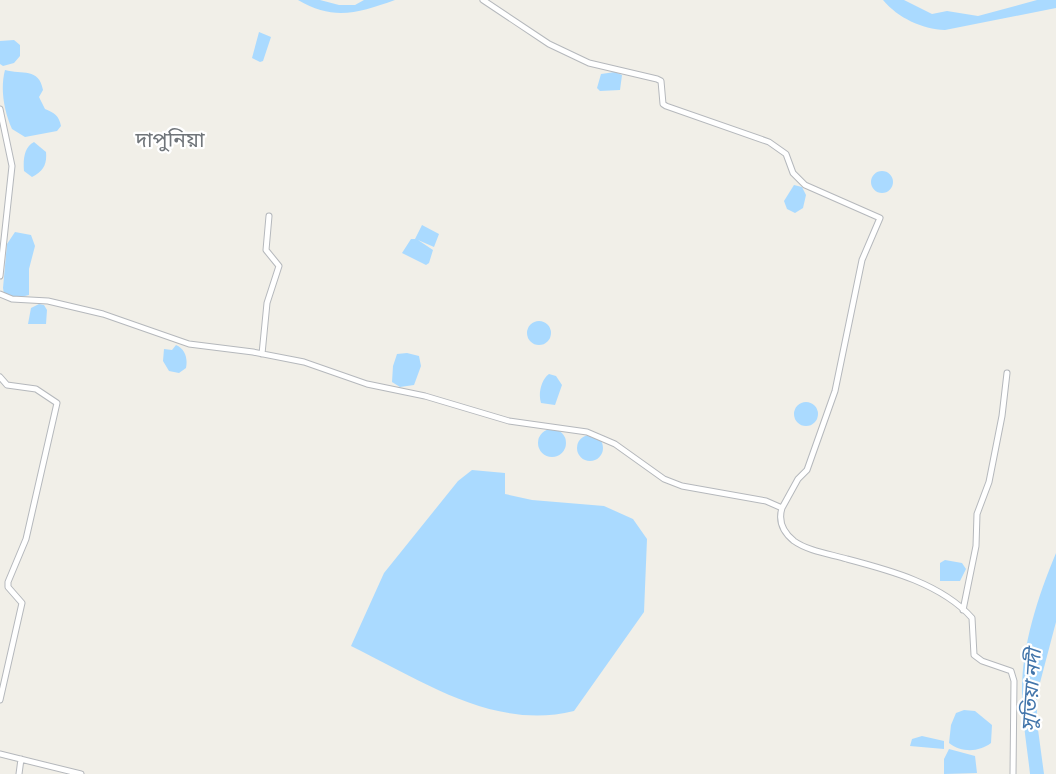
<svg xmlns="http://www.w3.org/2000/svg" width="1056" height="774" font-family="'Exo 2','Noto Sans Bengali',sans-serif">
<rect width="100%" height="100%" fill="#f1efe8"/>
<!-- water -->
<path fill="#aadaff" d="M298,0H320L339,5H355L364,0H395C358,13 334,21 298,0Z
M883,0H904L932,14L947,11L978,16L1037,0H1056V8L945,30C922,29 898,18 883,0Z
M259,32L271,37L263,61L260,62L252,58Z
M14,40L20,45V56L14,63L3,66L0,64V41Z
M5,70C22,75 39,67 43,90L39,97L45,109C55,113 59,116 61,126L57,131L25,137L12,129C4,111 0,89 5,70Z
M615,72L622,75L620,90L600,91L597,88L601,74Z
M34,142L46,152C47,164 44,171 32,177L24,171C23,160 24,147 34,142Z
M871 182a11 11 0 1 1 22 0a11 11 0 1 1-22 0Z
M794,185L802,187L806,195L803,208L795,213L787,209L784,201Z
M422,225L439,234L434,247L418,240L433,250L429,263L426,265L402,253L411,239H415Z
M15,232L31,235L35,246L29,269V295L17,298L4,294L3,288L7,244Z
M39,304L44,305L47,310L46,324H28L31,308Z
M527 333a12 12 0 1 1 24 0a12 12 0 1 1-24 0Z
M176,345C185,349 188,358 186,368L179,373L169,371L163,361L164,349L172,350Z
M407,353L419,356L421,366L414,385L400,387L392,382L393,366L397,354Z
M549,374L556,376L562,385L555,405L541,403C538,394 541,380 549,374Z
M794 414a12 12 0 1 1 24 0a12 12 0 1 1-24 0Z
M538 443a14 14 0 1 1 28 0a14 14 0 1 1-28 0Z
M577 448a13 13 0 1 1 26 0a13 13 0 1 1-26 0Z
M472,470L505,473V494L532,500L604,506L633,519L647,539L644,612L574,711C494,731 421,680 351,646L384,573L458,481Z
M1056,553V622L1037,694V722L1044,774H1030C1027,746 1022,719 1022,691C1022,645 1038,596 1056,553Z
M945,560L962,563L966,569L960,581H940V563Z
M964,710L975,711L992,725L991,743C979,752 962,753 949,743L951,725L956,713Z
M922,736L944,741V749L910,746L912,739Z
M949,749L975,756L977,773L944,774V759Z"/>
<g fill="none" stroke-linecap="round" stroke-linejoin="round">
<!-- minor casing -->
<g stroke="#b5b8bc" stroke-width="7">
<path id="minor" d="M483,0L549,44L589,63L657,79L661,81L663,104L666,106L769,142L786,154L793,173L805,185L880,218L862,260L835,391L807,470L798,479L782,508
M0,109L12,166L0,276
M0,294L12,299L48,301L103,314L189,344L253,352L304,362L367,384L425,396L509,421L587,432L615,444L664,479L682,486L766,501L782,508C778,521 783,532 794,541C808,551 830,554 847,559C889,570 942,584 972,618L974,655L982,661L1011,671L1014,681L1013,774
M262,354L267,303L279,266L266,250L269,216
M0,377L7,385L36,389L57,403L26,539L8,582V587L22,603L0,700
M963,610L976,546L977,514L989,482L1002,416L1007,373
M0,754L81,774
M19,774L21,759"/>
</g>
<!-- minor -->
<use href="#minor" stroke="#fff" stroke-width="5"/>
</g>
<g text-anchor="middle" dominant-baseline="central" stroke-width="4.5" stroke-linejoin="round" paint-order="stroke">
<!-- water labels -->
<g font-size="20" font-style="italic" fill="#4174aa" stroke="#fff">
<text transform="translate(1030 690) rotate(-86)">সুতিয়া নদী</text>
</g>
<!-- quarter labels -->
<g font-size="21" fill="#70757a" stroke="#fff">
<text x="170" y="138">দাপুনিয়া</text>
</g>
</g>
</svg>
